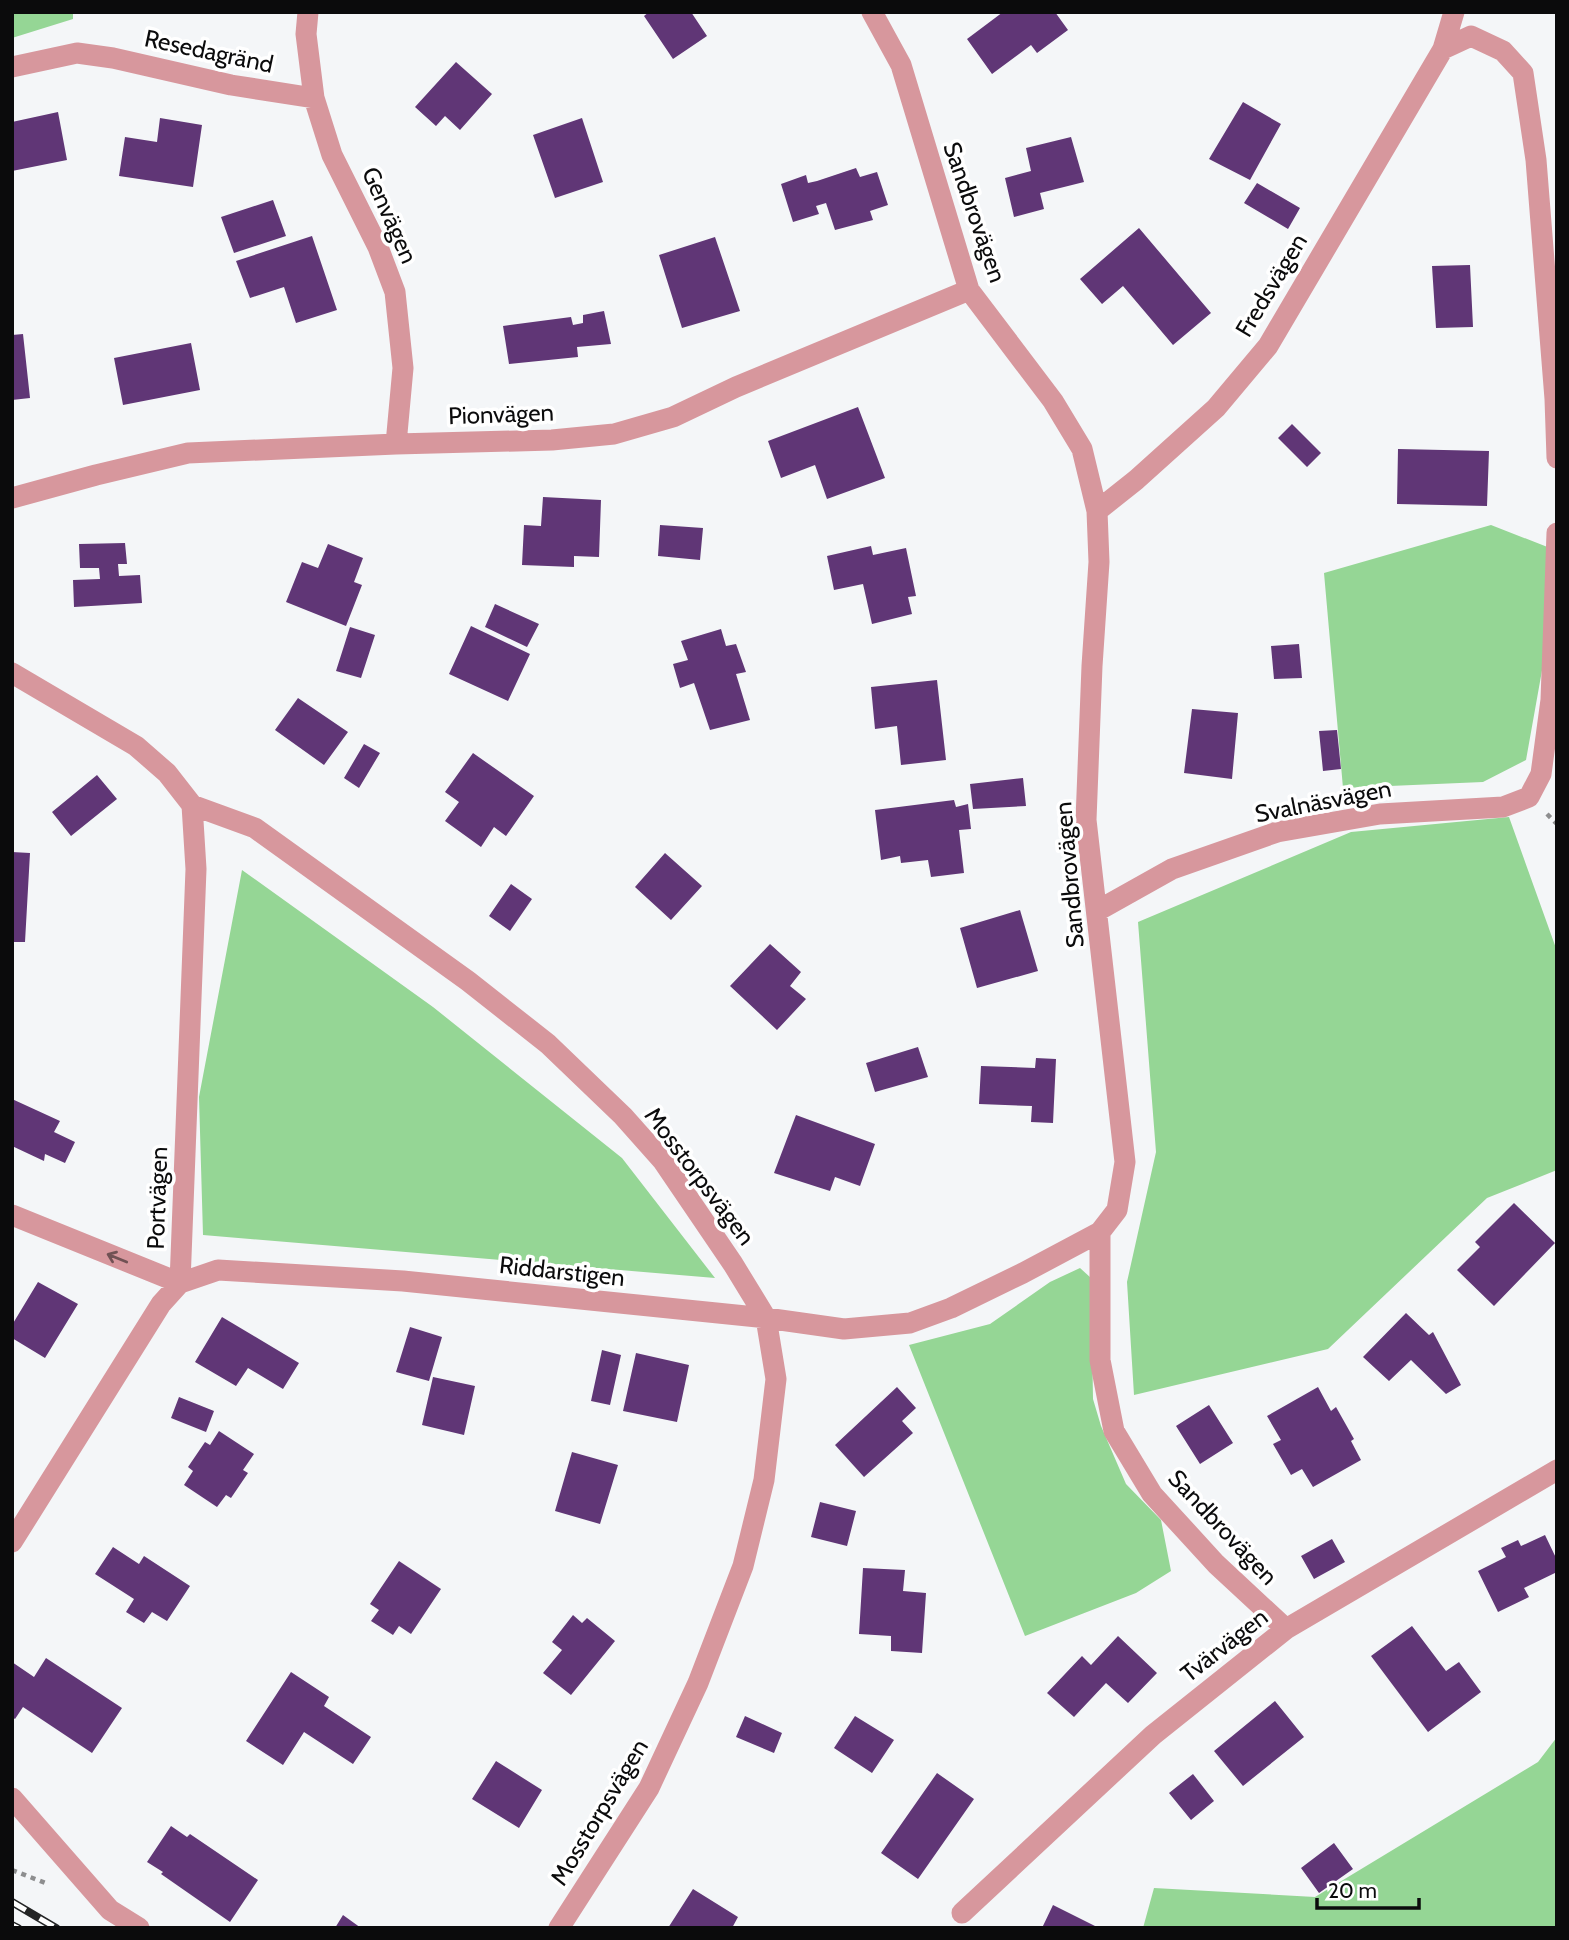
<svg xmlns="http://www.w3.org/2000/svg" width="1569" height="1940" font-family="Cabin,sans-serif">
<rect width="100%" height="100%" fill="#f4f6f8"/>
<!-- forest -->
<path fill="#95d695" d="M12,12H73V19L12,38Z
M1491,525L1550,548L1551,620L1526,760L1483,782L1343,788L1324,573Z
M1509,817L1557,951V1170L1487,1198L1328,1349L1134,1395L1127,1282L1156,1152L1138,922L1351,832Z
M242,870L433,1007L622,1158L715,1278L203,1235L199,1097Z
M1080,1268L1091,1278L1093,1399L1101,1426L1126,1484L1161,1520L1171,1571L1136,1593L1025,1636L909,1345L990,1324L1050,1282Z
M1557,1737V1928H1143L1154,1888L1315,1897L1538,1762Z"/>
<!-- building -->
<path fill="#603676" d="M649,12H691L707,36L673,59L644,16Z
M1003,12H1055L1068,30L1037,53L1031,45L992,74L967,39Z
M456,62L492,94L460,130L445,116L436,126L415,107Z
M1243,102L1281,124L1250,180L1209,159Z
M58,112L67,160L12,171V122Z
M160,118L202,125L193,187L119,176L125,137L157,142Z
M582,118L603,182L555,198L533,135Z
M1071,137L1084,182L1040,193L1044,209L1014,217L1005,178L1031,171L1026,148Z
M856,168L860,177L877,172L888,205L870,211L873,220L835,230L826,203L816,206L819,214L793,222L781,184L806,175L808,183L817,181Z
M1257,183L1300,208L1288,229L1244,203Z
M273,200L286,236L234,253L221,217Z
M1139,228L1211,313L1173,345L1123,286L1102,304L1080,279Z
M312,236L337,310L296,323L284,287L250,298L236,261Z
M715,237L740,311L682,328L659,255Z
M1470,265L1473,327L1436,328L1432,266Z
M604,311L611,344L577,347L578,357L509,364L503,326L571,317L573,325L583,323V315Z
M23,334L30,398L12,400V335Z
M191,343L200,390L123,405L114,358Z
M858,407L885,478L827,499L815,465L781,478L768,441Z
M1292,424L1321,453L1307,467L1278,438Z
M1398,449L1489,451L1487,506L1397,504Z
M543,497L601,500L599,557L574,556V567L522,565L524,525L541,526Z
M660,525L703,528L700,560L658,556Z
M125,543L127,564H118L119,576L140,575L142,603L74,607L73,580L100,579L99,568H80L79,544Z
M328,544L363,558L354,582L362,585L346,626L286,602L302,562L318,568Z
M871,546L873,555L906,548L916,596L908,597L912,614L872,624L863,584L834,590L827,556Z
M495,604L539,624L527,647L485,627Z
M471,626L530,654L508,701L449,674Z
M350,627L375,635L361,678L336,671Z
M721,629L726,646L736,644L746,672L736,674L750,720L710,730L694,683L680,688L673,664L688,660L681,641Z
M1299,644L1302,678L1274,679L1271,646Z
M937,680L946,760L901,765L897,726L875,729L871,687Z
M298,698L348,732L324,765L275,730Z
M1192,709L1238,713L1232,779L1184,773Z
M1337,730L1341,769L1323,771L1319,731Z
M364,744L380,753L359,788L344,778Z
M473,753L534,796L506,836L494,827L481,847L445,821L459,802L445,792Z
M97,775L117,799L71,836L52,812Z
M1023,778L1026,806L973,809L970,784Z
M954,800L956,807L968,804L971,829L959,830L964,873L931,877L928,860L901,863L900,856L881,860L875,810Z
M12,852L30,853L25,942H12Z
M665,853L702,886L671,920L635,887Z
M511,884L532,899L510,931L489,916Z
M1020,910L1038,971L977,988L960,928Z
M770,944L801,972L790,986L806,999L777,1030L730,986Z
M918,1047L928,1077L875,1092L866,1063Z
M1036,1058L1056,1059L1053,1123L1031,1122L1032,1106L979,1104L981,1066L1035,1068Z
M12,1099L60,1121L54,1132L75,1142L65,1163L45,1154L44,1161L12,1146Z
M796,1115L875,1144L860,1186L835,1177L830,1191L774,1173Z
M1514,1203L1555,1243L1494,1306L1457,1270L1480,1247L1475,1242Z
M38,1282L78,1304L45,1358L12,1338V1325Z
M1406,1313L1429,1335L1433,1332L1461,1385L1446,1394L1411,1360L1389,1381L1363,1357Z
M222,1317L299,1363L283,1389L248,1368L236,1386L195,1362Z
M410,1327L442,1337L429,1381L396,1372Z
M602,1350L621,1355L610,1405L591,1401Z
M636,1353L689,1365L677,1422L623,1411Z
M433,1377L475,1386L464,1435L422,1425Z
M897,1387L916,1408L902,1421L913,1433L864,1477L835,1445Z
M1318,1387L1331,1411L1336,1407L1354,1439L1351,1441L1361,1460L1313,1487L1302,1469L1291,1475L1273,1444L1281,1440L1267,1416Z
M179,1397L214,1411L206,1432L171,1418Z
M1209,1405L1233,1443L1200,1464L1176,1426Z
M219,1431L254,1454L243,1470L248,1473L231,1498L226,1495L217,1507L184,1485L193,1471L188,1467L205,1442L210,1445Z
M572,1452L618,1465L600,1524L555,1511Z
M820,1502L856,1511L847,1546L811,1537Z
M1545,1535L1557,1560V1572L1524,1588L1529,1597L1498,1612L1478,1571L1506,1557L1501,1548L1518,1540L1521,1546Z
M1332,1539L1345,1562L1314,1579L1301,1556Z
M113,1547L139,1564L144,1556L190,1586L167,1621L152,1612L144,1623L126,1612L134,1599L95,1574Z
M399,1561L441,1589L411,1634L399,1626L393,1635L371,1621L379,1610L370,1604Z
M863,1568L905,1570L903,1591L926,1593L922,1653L891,1651V1636L859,1634Z
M573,1615L582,1623L587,1618L615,1641L571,1695L543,1673L562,1650L552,1642Z
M1412,1626L1446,1671L1459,1662L1481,1692L1428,1732L1371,1656Z
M1118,1636L1157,1673L1128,1703L1106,1683L1074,1717L1047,1693L1082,1656L1091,1665Z
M46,1658L122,1708L92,1753L23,1707L15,1719L12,1717V1662L34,1677Z
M291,1672L329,1697L324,1706L371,1737L353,1764L304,1732L283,1765L246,1741Z
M1275,1701L1304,1737L1243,1786L1214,1751Z
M745,1716L782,1733L774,1753L736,1737Z
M855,1716L894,1740L872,1773L834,1748Z
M496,1761L542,1790L519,1828L472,1799Z
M937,1773L974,1799L918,1879L881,1853Z
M1193,1774L1214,1801L1191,1820L1169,1793Z
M171,1826L187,1837L190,1834L258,1880L230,1922L161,1874L163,1872L147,1862Z
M1334,1843L1353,1869L1319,1893L1301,1868Z
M693,1889L738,1917L732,1928H668Z
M1053,1905L1099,1928H1042Z
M343,1915L361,1928H335Z"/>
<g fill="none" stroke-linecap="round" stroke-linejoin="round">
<!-- path -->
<path stroke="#8d8e8f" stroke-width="4.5" stroke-dasharray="5 5" stroke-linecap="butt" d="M1547,814L1557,824
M12,1870L48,1884"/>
<!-- minor -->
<path stroke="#d7979d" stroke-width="21" d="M308,12L306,34L314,98L332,155L378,247L395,292L403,368L396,444
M872,12L901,65L969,290L1053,401L1082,449L1097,511L1099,562L1092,666L1086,820L1125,1162L1117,1210L1100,1232V1360L1114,1431L1152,1494L1216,1564L1286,1629
M1443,49L1454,12
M12,67L77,53L113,58L231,85L314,98
M12,498L96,475L188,453L396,444L552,440L614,434L673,417L736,387L969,290
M1097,511L1136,480L1216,408L1268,346L1443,49L1471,36L1503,51L1523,73L1536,160L1555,399L1557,458
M12,673L136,746L167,773L192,805L255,828L468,981L548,1044L623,1116L663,1161L733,1264L766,1318L776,1379L764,1480L743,1566L698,1683L649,1788L559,1928
M1097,911L1172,869L1277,832L1380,814L1503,807L1529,797L1541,774L1551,700L1557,533
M12,1215L180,1283L218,1270L403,1281L766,1318L844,1329L910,1323L951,1308L1023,1273L1100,1232
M12,1542L161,1304L180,1283L196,869L192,805
M12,1798L110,1910L139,1928
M962,1913L1153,1735L1286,1629L1557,1470"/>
<!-- rail casing -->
<g stroke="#232425" stroke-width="8">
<path id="rail" d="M12,1902L56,1928
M12,1925L18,1928"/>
</g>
<!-- rail -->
<use href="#rail" stroke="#fff" stroke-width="5" stroke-dasharray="16" stroke-linecap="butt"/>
</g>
<!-- one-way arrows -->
<defs><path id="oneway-shaft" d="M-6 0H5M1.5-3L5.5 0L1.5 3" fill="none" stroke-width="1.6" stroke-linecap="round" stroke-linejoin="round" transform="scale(1.75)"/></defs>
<use stroke="#715154" href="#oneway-shaft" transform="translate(117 1258) rotate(-158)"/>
<g text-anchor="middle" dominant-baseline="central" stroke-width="7" stroke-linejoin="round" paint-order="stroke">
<!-- street labels -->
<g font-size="24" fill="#0b0b0c" stroke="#fff">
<text transform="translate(209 51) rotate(12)">Resedagränd</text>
<text transform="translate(975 212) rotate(71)">Sandbrovägen</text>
<text transform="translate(390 215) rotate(66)">Genvägen</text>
<text transform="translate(1271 285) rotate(-59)">Fredsvägen</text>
<text transform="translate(501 414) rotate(-2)">Pionvägen</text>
<text transform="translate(1323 801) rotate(-11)">Svalnäsvägen</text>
<text transform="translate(1069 875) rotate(-95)">Sandbrovägen</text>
<text transform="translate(700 1176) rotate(53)">Mosstorpsvägen</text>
<text transform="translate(157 1198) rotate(-88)">Portvägen</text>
<text transform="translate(562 1271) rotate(6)">Riddarstigen</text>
<text transform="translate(1223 1527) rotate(47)">Sandbrovägen</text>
<text transform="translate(1224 1645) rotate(-38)">Tvärvägen</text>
<text transform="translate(599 1812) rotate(-59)">Mosstorpsvägen</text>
</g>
</g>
<!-- border -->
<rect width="1569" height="1940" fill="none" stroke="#0b0b0c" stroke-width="28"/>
<!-- scale -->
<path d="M1317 1898v10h102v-10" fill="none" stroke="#0b0b0c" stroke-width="3.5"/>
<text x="1328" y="1898" font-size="21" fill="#0b0b0c" stroke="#ffffff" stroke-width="5" paint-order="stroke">20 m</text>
</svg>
